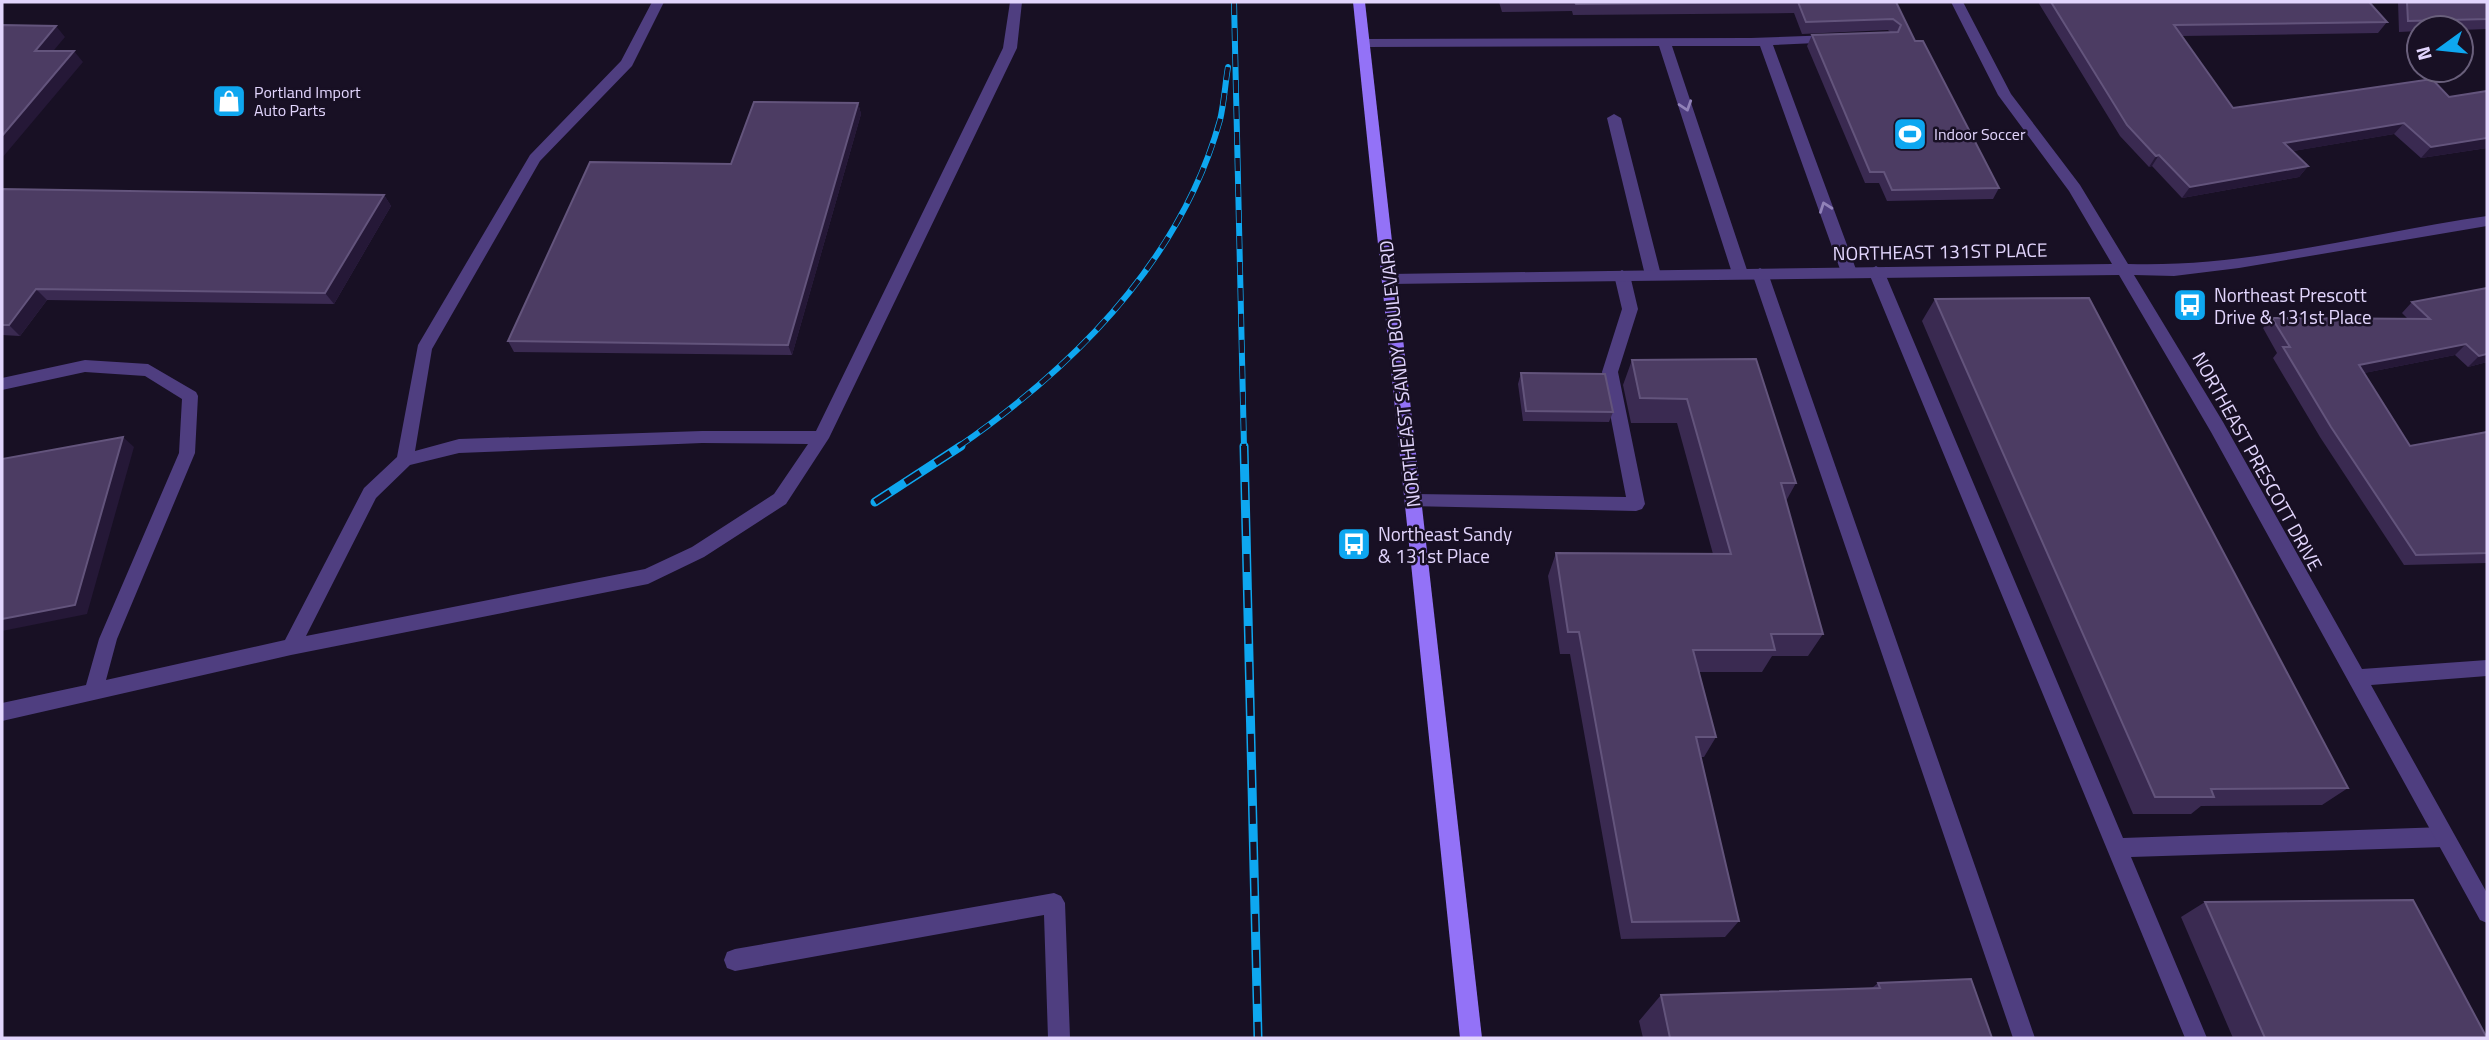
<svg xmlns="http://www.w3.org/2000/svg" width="2489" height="1040" font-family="'Titillium Web',sans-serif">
<rect width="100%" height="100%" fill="#181024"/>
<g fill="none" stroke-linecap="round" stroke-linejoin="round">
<!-- service -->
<path fill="#4f3e80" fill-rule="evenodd" d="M652,2H664L632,66L540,161L432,349L415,451L459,439L702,431H816L1003,48L1010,2H1022L1017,48L829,438L786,504L704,557L648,584L291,655L2,721V703L86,685L99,639L179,453L182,399L145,376L85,372L2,390V378L85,360L148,364L196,392L198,396L195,453L117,639L106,680L285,640L364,488L397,457L418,345L530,155L621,61ZM702,443L808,444L774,494L692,547L645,569L306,636L376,498L410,465L459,453Z
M1833,35L1840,39L1838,42L1773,45L1857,272L1849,277L1841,272L1760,46H1672L1748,273L1740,278L1732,273L1659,46L1364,47L1357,43L1364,39L1751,38Z
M1614,114L1621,118L1661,275L1653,280L1645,275L1607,118Z
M1876,266L1884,271L2123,838L2444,827L2451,830L2454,837L2451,844L2444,847L2131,857L2207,1038H2185L1868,271Z
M1760,268L1768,273L2035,1038H2013L1752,273Z
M1622,270L1630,275L1638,309L1618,372L1645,504L1642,509L1636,511L1408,506L1405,501L1408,496L1414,494L1626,497L1602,372L1622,309L1614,275Z
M1054,893L1061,896L1065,903L1070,1038H1048L1044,915L735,971L727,968L724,960L727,952L735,949Z"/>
<!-- minor -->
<path fill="#4f3e80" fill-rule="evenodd" d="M1951,2H1963L2011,94L2080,185L2128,264C2248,268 2369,233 2487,216V226L2239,268L2174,276L2134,275L2223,422L2362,669L2487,660V676L2371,685L2487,893V923L2480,920L2211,432L2119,275L1389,284L1381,279L1389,274L2112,264L2069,191L1998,95Z"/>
<!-- secondary -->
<path fill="#9372f7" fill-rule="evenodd" d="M1353,2H1365L1482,1038H1460Z"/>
<!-- rail-far1 casing -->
<g stroke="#0ea7f0" stroke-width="6">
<path id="rail-far1" d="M1234,2L1244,447
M958,447C1074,367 1181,260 1220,120C1224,103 1225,85 1228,67"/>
</g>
<!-- rail casing -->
<g stroke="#0ea7f0" stroke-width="9">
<path id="rail" d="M1244,446L1258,1038
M875,502L961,446"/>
</g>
<!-- rail-far1 -->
<use href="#rail-far1" stroke="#181024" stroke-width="4.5" stroke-dasharray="13" stroke-linecap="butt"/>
<!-- rail -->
<use href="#rail" stroke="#181024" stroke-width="6" stroke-dasharray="18" stroke-linecap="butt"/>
</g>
<!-- wall -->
<path fill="#3a2a51" d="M1499,2H1896L1915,41L1999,188L1993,199L1887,201L1879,183H1865L1807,46L1812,35L1890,32L1888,30L1802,34L1794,13L1573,15L1572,11L1502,12Z
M2038,2H2369L2387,22L2378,33L2182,36L2233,108L2449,97L2487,91V148L2421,158L2394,134L2293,151L2308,166L2299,177L2182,198L2152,166L2149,167L2120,136Z
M2398,2H2487V29L2461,30V28H2419V31L2399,32Z
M858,103L861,114L792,355L514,352L508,341L731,164Z
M2,189L384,195L391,206L334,304L47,300L20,336L2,335Z
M2487,288V362L2468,367L2455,355L2364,373L2410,446L2487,432V563L2404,565L2320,437L2273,358L2277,353L2263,328L2272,318L2408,319L2402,313L2412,302Z
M1935,299L2348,788L2322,805L2201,806L2191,814H2133L1922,321Z
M1756,359L1796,483L1786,501L1823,634L1808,656H1772L1762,672H1698L1716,737L1704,757H1701L1739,921L1725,937L1621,939L1570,654H1560L1548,576L1556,553L1713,554L1677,423H1631L1623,385L1632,360Z
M1521,373L1613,412L1609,422L1523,421L1518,384Z
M2205,902L2487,1038H2233L2181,917Z
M1878,983L1992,1038H1643L1639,1021L1661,995L1872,988Z"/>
<!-- shaded-wall -->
<path fill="#251837" d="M56,26L65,37L44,62L35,51Z
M74,51L83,62L2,158V136Z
M858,103L861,114L792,355L788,345Z
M2404,123L2394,134L2276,154L2284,143Z
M2487,138V148L2421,158L2431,147Z
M2159,155L2152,166L2149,167L2156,156Z
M2308,166L2299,177L2182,198L2190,187Z
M384,195L391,206L334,304L325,293Z
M36,289L47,300L20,336L9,325Z
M2466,344L2455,355L2349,376L2359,365Z
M2487,354V362L2468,367L2479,356Z
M123,437L134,447L87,614L2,631V619Z"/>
<!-- building -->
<path fill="#4c3c63" stroke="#63547c" stroke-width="2" d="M1575,2H1896L1915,41H1923L1999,188L1892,190L1884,172H1870L1812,35L1898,32L1901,25L1893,19L1806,22L1798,2L1576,4Z
M2051,2H2369L2387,22L2174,25L2233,108L2432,79L2449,97L2487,91V138L2431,147L2404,123L2284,143L2308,166L2190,187L2159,155L2156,156L2127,125Z
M2407,2H2487V19L2408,21Z
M2,25L56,26L35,51H74L2,136Z
M754,102L858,103L788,345L508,341L590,162L731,164Z
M2,189L384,195L325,293L36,289L9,325H2Z
M2487,288V354L2479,356L2466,344L2359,365L2410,446L2487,432V553L2416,555L2331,427L2283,347H2290L2272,318L2430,319L2412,302Z
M2089,298L2348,788L2211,789L2214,797H2155L1935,299Z
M1756,359L1796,483H1781L1823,634H1771L1775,650H1693L1716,737H1696L1739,921L1632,922L1579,632H1568L1556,553L1731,554L1687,399L1640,398L1632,360Z
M1521,373L1605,374L1613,412L1526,411Z
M123,437L75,605L2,619V459Z
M2413,900L2487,1038H2265L2205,902Z
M1971,979L1992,1038H1670L1661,995L1880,988L1878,983Z"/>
<!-- one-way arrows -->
<defs><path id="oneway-chevron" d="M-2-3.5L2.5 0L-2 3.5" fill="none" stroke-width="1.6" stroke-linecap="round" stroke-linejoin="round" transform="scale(1.75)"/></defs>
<g stroke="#9182b8">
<use href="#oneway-chevron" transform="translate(1686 106) rotate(72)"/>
<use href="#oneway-chevron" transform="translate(1825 207) rotate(-110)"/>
</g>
<!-- icons -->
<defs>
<g id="shop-square" transform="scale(1.75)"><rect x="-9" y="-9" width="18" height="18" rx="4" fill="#0ea7f0" stroke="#181024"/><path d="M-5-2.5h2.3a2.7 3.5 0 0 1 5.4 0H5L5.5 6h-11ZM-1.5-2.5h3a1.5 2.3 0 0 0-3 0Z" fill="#fff"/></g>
<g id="stadium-square" transform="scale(1.75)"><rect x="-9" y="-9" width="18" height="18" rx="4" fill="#0ea7f0" stroke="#181024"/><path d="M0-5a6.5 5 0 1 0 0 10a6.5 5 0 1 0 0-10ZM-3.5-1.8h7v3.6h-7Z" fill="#fff"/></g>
<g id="bus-square" transform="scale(1.75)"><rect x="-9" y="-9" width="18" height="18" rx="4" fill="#0ea7f0" stroke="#181024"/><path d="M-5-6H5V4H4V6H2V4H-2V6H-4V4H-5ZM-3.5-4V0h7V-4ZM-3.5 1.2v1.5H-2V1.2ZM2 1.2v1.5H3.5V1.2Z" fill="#fff"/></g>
</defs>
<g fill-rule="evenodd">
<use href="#shop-square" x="229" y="101"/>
<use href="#stadium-square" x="1910" y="134"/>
<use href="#bus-square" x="2190" y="305"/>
<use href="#bus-square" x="1354" y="544"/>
</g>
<g text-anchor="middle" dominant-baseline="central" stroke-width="5" stroke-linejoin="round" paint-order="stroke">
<!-- far-poi labels -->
<g font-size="16" fill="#e2d5fd" stroke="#181024" text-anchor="start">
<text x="254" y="92">Portland Import<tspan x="254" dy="18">Auto Parts</tspan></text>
<text x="1934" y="134">Indoor Soccer</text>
</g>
<!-- street labels -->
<g font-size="19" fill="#e2d5fd" stroke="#181024">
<text transform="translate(1940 251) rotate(-1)">NORTHEAST 131ST PLACE</text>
<text transform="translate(1399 374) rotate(-96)">NORTHEAST SANDY BOULEVARD</text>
<text transform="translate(2258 461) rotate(61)">NORTHEAST PRESCOTT DRIVE</text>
</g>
<!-- poi labels -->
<g font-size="19" fill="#e2d5fd" stroke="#181024" text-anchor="start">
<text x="2214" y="294">Northeast Prescott<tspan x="2214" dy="22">Drive &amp; 131st Place</tspan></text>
<text x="1378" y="533">Northeast Sandy<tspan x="1378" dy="22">&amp; 131st Place</tspan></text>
</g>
</g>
<!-- border -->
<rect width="2489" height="1040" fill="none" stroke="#e2d5fd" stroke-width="7"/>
<!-- north arrow -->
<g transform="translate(2440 49) rotate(255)"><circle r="33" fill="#181024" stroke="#695f7b" stroke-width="2"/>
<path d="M0-5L12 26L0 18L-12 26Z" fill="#0ea7f0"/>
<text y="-10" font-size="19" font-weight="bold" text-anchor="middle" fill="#e2d5fd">N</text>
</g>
</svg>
